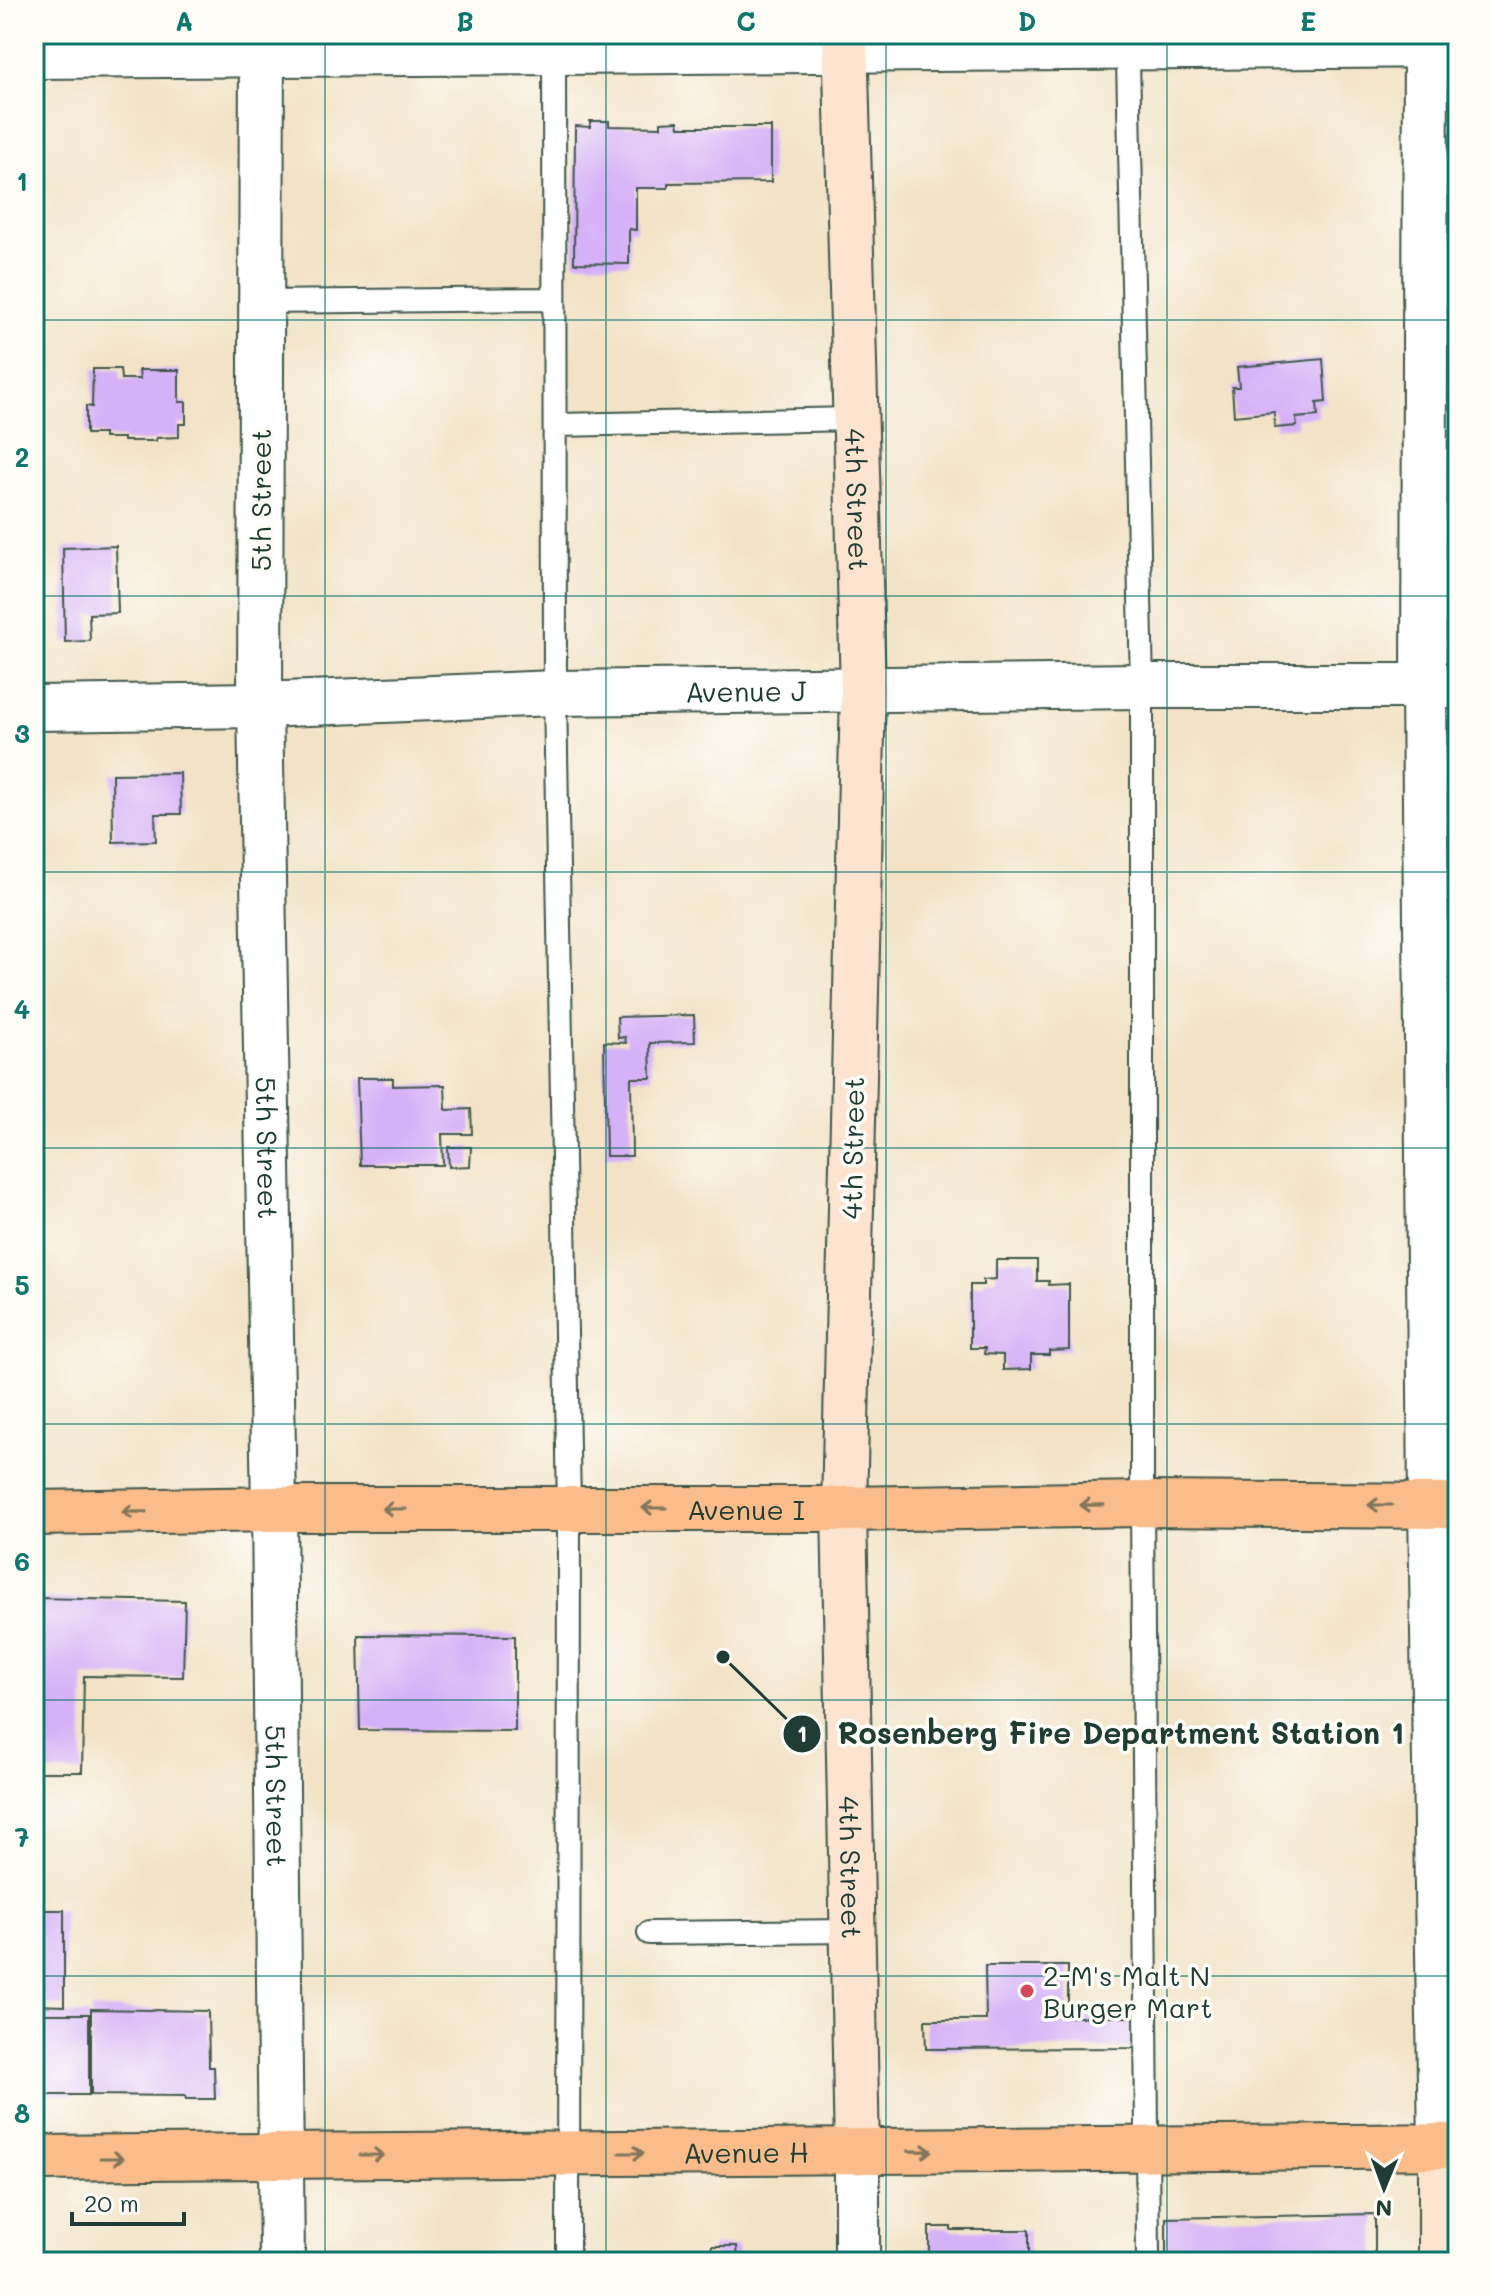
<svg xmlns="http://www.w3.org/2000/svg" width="1492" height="2296" font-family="Mali,sans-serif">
<rect width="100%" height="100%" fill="#fdfcf7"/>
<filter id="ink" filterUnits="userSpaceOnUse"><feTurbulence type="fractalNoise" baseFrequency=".0125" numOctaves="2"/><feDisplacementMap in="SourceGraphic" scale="16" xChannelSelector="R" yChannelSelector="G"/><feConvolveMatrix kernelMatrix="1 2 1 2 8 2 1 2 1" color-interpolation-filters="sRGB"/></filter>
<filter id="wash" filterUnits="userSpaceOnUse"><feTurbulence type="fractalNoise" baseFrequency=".006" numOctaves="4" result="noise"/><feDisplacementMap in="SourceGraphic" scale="32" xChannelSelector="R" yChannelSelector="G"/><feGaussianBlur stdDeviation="1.8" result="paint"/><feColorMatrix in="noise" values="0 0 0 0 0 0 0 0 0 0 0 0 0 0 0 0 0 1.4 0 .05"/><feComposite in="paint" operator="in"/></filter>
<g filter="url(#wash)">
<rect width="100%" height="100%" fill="#f2e3c7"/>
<g id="blocks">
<!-- building -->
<path fill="#d5b1f7" d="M590,121H609V126L661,127V122L678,121L679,127H771V182L668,183V188H636V230L629,229V264L574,263L575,126L590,127Z
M1323,359L1326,402L1317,403L1318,416L1296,418L1297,426L1275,428L1274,412L1234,416L1232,387H1239L1237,367Z
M93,369H120L121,379H140L139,370H179V402H186V424H179V437L156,438V441H123V438H104V434H86V406L92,407Z
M116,546L118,613L89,614L90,641L65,642L63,548Z
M180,773L181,814H155L156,841L113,842L112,774Z
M694,1015L695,1042L650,1043L651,1078H631L632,1156H606L604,1042L626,1043L625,1037L618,1038L617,1017Z
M357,1078H393V1086L445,1085L446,1110L471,1109L472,1134H442L443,1165H360Z
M448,1147H471L470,1166L449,1167Z
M996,1260H1037V1281H1049L1048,1285L1069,1284V1350L1049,1351V1355H1031V1369L1003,1370V1355L984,1354L985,1348H970V1285H983V1280L996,1279Z
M34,1598L185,1601L183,1677L84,1676L82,1772H34Z
M358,1635L515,1636V1731L360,1730Z
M34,1910H64V2006L34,2005Z
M985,1966H1068V2017H1136V2048L926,2049L925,2020H986Z
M91,2009L208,2011L209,2067H214L215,2099H186L185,2096L91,2095Z
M34,2014H89V2095H34Z
M1375,2214V2262H1166V2218Z
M929,2227H951V2230H1029V2262H929Z
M712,2246H737L738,2262H713Z"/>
</g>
</g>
<g filter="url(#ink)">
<use href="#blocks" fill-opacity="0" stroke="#3f564a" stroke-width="2"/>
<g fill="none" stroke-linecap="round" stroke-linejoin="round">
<!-- lane casing -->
<g stroke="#3f564a" stroke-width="26">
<path id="lane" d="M1135,41V48L1128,60L1142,686V1504L1148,2262
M554,43L555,693L569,1508L568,2262
M261,302L554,299
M555,425L856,419
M649,1933L852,1931"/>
</g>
<!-- street casing -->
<g stroke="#3f564a" stroke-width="48">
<g id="street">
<path id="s1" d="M262,34L260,705L274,1509L282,2262"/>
<path d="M1426,34L1424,686L1431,1505L1441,2145"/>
<path d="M34,56L1458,45"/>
<path id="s2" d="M34,708L260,705L555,693L1142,686H1458"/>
<path d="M857,2152V2262"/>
</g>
</g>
<!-- secondary casing -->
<g stroke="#3f564a" stroke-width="48">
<g id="secondary">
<path id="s3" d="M845,34L863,690L844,1509L857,2152"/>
<path d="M1441,2262V2145"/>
</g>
</g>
<!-- primary casing -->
<g stroke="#3f564a" stroke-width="48">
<g id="primary">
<path id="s4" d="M34,1513L274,1509H844L1142,1504L1458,1506"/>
<path id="s5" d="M34,2158L1458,2146"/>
</g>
</g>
<!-- lane -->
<use href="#lane" stroke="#fff" stroke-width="22"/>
<!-- street -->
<use href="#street" stroke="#fff" stroke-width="44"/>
<!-- secondary -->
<use href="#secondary" stroke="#fde4d0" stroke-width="44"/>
<!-- primary -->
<use href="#primary" stroke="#f9bc8a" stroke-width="44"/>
</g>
<!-- one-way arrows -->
<defs><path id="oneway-shaft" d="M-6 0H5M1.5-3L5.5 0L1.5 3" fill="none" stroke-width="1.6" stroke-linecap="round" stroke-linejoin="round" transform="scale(2)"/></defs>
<g stroke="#81765b">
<use href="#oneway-shaft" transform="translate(1092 1505) rotate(179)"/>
<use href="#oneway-shaft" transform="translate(1380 1505) rotate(-180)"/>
<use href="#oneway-shaft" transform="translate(654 1508) rotate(-180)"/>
<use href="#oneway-shaft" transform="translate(394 1509) rotate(180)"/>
<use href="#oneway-shaft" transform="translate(134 1512) rotate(179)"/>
<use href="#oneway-shaft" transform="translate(920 2151) rotate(-1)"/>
<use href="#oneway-shaft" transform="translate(632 2153)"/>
<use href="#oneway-shaft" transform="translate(372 2155)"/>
<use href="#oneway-shaft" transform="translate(112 2158)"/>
</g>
</g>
<!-- grid -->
<path fill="none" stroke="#0f766e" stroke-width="2" stroke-opacity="0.55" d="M325,34V2262M606,34V2262M886,34V2262M1167,34V2262M34,320H1458M34,596H1458M34,872H1458M34,1148H1458M34,1424H1458M34,1700H1458M34,1976H1458"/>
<!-- markers -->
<circle fill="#d1495b" stroke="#fdfcf7" stroke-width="3" cx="1027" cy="1991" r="8"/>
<g text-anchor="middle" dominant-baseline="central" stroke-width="7" stroke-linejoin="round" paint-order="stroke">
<!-- street labels -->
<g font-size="28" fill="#1f3d34" stroke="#fdfcf7">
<text transform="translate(260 500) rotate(-90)">5th Street</text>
<text stroke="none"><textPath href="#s3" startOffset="466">4th Street</textPath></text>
<text stroke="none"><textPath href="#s2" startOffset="712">Avenue J</textPath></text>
<text stroke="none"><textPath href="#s1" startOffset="1114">5th Street</textPath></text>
<text transform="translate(852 1148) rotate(-89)">4th Street</text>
<text stroke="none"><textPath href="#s4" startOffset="712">Avenue I</textPath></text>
<text stroke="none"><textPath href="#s1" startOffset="1762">5th Street</textPath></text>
<text stroke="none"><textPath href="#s3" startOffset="1834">4th Street</textPath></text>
<text stroke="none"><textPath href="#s5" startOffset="712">Avenue H</textPath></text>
</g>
<!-- poi labels -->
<g font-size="28" fill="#1f3d34" stroke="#fdfcf7" text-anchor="start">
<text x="1043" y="1975">2-M's Malt N<tspan x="1043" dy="32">Burger Mart</tspan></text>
</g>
</g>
<!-- callouts -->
<path fill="none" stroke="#1f3d34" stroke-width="3" d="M723 1657L802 1734"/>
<g fill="#1f3d34" stroke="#fdfcf7" stroke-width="3">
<circle cx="723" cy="1657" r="8"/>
<circle cx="802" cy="1734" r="20"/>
</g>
<g font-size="24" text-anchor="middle" font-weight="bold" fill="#fff">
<text x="802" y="1742">1</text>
</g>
<g font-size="30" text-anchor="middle" font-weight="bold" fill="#1f3d34" stroke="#fdfcf7" stroke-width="7" stroke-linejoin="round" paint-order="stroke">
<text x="1121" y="1744">Rosenberg Fire Department Station 1</text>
</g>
<!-- margin -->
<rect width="1492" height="2296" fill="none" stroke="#fdfcf7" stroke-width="88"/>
<!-- north arrow -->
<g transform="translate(1384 2188) rotate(181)" stroke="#fdfcf7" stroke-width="6" paint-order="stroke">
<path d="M0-6L14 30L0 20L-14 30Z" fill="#1f3d34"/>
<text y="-12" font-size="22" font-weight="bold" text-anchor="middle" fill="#1f3d34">N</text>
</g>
<!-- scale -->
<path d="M72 2212v12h112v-12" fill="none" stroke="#1f3d34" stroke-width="4"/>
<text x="84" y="2212" font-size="24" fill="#1f3d34" stroke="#fdfcf7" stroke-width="6" paint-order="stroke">20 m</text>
<rect x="44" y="44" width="1404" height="2208" fill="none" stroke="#0f766e" stroke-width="3"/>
<g font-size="26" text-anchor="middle" font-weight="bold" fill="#0f766e">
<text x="184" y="31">A</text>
<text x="465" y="31">B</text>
<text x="746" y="31">C</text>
<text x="1027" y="31">D</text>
<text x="1308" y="31">E</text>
<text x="22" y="191">1</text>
<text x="22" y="467">2</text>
<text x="22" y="743">3</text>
<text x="22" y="1019">4</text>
<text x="22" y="1295">5</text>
<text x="22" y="1571">6</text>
<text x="22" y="1847">7</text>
<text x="22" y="2123">8</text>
</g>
</svg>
